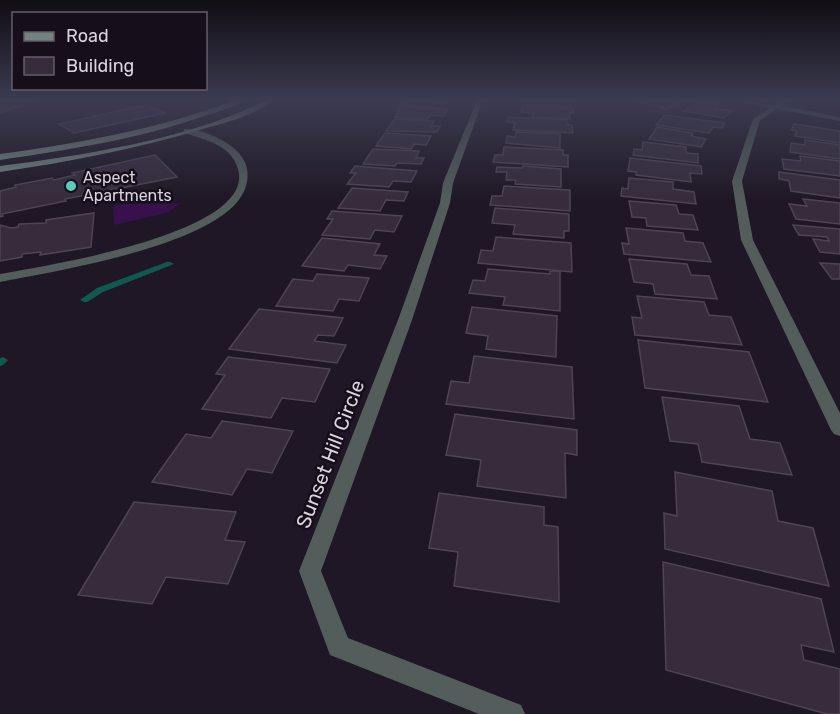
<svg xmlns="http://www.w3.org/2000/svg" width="840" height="714" font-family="Rubik,sans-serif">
<rect width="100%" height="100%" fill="#1f1725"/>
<!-- green -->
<path fill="#38114c" d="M182,203L166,213L114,225L113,206L123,204Z"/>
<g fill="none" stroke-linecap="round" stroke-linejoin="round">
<!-- stream -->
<path fill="#0e5a50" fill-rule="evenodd" d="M167,262H170L174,264L103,292L87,302H84L80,300L97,288Z
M3,357L8,360L3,365L0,366V358Z"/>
</g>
<!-- building -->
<path fill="#362c3c" stroke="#4e4454" stroke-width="1.5" d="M0,100H37L0,113Z
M404,100H448L445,104L434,103L431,107L400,105Z
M524,100H570L571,106L524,104Z
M634,100H681L675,102L682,104L665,109Z
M698,101L719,105L715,108L732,111L724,118L684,111Z
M146,105L165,113L74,133L59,124Z
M522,105L573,108V113L569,112L570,119L532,117L533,113L521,112Z
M399,106L448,109L444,116L430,115L427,119L395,117L400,110H396Z
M665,115L725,123L722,128L713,127L709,133L656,125Z
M508,117L567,120V125H572L573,133L513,130L515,123L507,122Z
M395,119L434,121L431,126H440L437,132L386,131Z
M794,124L840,131V143L795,136L797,131L791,130Z
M657,127L693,133L691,136L706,139L701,147L649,139Z
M516,132L560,134V148L506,143L507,136L515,137Z
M385,133L431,136L426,145L414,144L411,149L376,146Z
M805,140L840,145V159L790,152L791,143L805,145Z
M643,142L686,147V153L698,154V163L633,155L634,149L642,150Z
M504,147L563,150V155H568V167L493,162L495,155H503Z
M373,149L419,151L416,158H424L421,164L397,163L395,166L363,164Z
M155,155L177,177L65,199L66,201L2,214L3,216L0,217V191L16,187L15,185L52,178L54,180L75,175L72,173Z
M800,156L840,161V176L784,169L782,159L801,161Z
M630,158L701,166L702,174L690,173L691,182L636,175V172L628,171Z
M355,166L417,171L411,182L393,181L389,187L347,184L356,173H350Z
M523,166L561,169V187L515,184L516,180H506L507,172H496L497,167L522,168Z
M779,172L840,180V198L791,191L789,181L779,179Z
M629,178L673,182V189L694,192L696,204L621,196L622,188L628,189Z
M504,186L570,190V211L490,205L492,196H502Z
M352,188L408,192L404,201L386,200L380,211L338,208Z
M803,199L840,203V224L796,219L789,204L807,206Z
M629,201L676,205L679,214L693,215L698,230L647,226L646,218L632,217Z
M495,208L569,214V231H564V238L513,234L515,225L492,223Z
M332,211L402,216L394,232L375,230L370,239L322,235L333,219H327Z
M94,213L91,247L40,255L41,252L22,254V257L0,261V225L11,228L18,227L19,224L46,223V220Z
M793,225L840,229V254L820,252L813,239L829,241L827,237L799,235Z
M626,228L683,233L685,241L703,243L711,262L624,254L622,243L629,244Z
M496,237L571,243L572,272L478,263L481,250L493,251Z
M322,238L380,244L374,255L387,256L380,269L348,265L344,271L302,266Z
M629,259L687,264L691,275L709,276L717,299L655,294L653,284L634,282Z
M820,263L840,264V279H832Z
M488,269L550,274V271H560V311L503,305L505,297L469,293L473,280L485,281Z
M317,274L369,278L359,301L339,299L333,311L276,306L293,279L313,281Z
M637,296L704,302L709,315L731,317L742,345L635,335L632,317L642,318Z
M472,307L557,316L556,357L486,349L488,336L466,333Z
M259,309L343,318L334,336L318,335L314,341L346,345L337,363L229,349Z
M638,340L749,352L768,402L645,388Z
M474,356L572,367L574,419L446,404L451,381L469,383Z
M228,357L330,369L315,402L282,398L271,418L202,409L225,375L216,374Z
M662,397L739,406L750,439L780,443L792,475L702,462L698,444L670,441Z
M455,414L577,430V455L565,453L566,498L477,486L481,460L446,455Z
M222,421L293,431L272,473L247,469L232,495L152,482L186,434L211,438Z
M675,472L772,491L778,521L813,528L829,586L665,549L664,513L677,516Z
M439,493L544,507V525L558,527L559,602L454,586L458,552L429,548Z
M134,502L236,512L225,540L245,542L228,584L166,577L152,604L78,595Z
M663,562L821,599L834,652L801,645L804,660L840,669V714H827L666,670Z"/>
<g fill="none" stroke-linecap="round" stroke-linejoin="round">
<!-- lane -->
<path fill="#535d5b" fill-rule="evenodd" d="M184,129C200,128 227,140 238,152C248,163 250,175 245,189C224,245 55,271 0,282V274C44,266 246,235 239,174C235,146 207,140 184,133Z"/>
<!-- street -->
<path fill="#535d5b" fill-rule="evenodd" d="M477,100H483L453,183L450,203L412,320L321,571L348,638L521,705L525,714H479L330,655L299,571L398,320L440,203L443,183Z
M735,100L774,105L781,100H789L782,106L840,117V121L777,109L760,120L742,181L753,240L840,413V436L834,434L831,430L741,240L732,181L753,119L769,108Z"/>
<!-- secondary -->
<path fill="#72837f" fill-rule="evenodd" d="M235,100H244C232,109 213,113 198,118C134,140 67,150 0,160V154C80,143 159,129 235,100Z
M266,100H274C255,115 226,123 203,129C136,149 68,162 0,172V166C84,155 190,139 266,100Z"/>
</g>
<!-- sky -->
<linearGradient id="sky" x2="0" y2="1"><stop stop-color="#110d14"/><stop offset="0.5" stop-color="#3c3c51"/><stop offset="1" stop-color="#3c3c51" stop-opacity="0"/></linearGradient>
<rect width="840" height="200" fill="url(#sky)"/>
<!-- markers -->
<circle fill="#5bcebb" stroke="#160e1b" stroke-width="2" cx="71" cy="186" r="6"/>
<g text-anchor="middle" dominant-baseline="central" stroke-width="5" stroke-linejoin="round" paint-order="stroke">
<!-- far-poi labels -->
<g font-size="16" fill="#dad4de" stroke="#160e1b" text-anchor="start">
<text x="83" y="177">Aspect<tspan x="83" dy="18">Apartments</tspan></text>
</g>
<!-- street labels -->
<g font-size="20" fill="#dad4de" stroke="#160e1b">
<text transform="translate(330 454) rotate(-69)">Sunset Hill Circle</text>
</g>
</g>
<!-- legend -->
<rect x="12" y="12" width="195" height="78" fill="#160e1b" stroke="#645d69" stroke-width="1.5"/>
<rect x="24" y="32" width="30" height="9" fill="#72837f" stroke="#645d69" stroke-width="1.5"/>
<text x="66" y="42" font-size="18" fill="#dad4de">Road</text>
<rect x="24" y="57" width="30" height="18" fill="#362c3c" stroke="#645d69" stroke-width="1.5"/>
<text x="66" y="72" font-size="18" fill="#dad4de">Building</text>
</svg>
